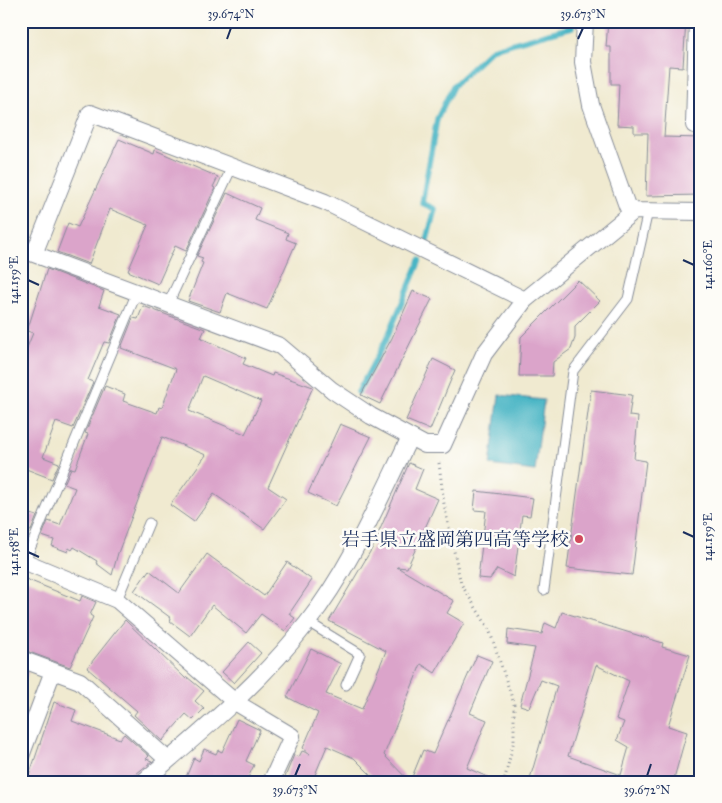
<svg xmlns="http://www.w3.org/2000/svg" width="722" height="803" viewBox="0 0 722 803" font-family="'IM FELL Great Primer','Noto Serif JP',serif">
  <rect width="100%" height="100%" fill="#fdfcf7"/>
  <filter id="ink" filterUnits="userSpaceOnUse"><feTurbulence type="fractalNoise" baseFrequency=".02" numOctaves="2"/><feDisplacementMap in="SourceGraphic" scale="10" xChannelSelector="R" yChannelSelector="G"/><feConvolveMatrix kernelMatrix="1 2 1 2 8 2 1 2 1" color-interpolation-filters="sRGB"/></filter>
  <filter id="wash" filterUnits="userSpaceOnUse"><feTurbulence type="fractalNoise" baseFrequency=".0096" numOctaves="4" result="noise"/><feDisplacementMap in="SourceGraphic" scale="20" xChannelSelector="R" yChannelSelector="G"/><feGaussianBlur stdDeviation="1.12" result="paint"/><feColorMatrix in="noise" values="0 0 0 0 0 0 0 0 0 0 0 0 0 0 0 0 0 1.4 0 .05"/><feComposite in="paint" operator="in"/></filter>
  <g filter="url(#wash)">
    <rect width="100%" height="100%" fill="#f0ead0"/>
    <path fill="#49b5c5" stroke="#327292" d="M499,395L544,400L535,471L490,465Z"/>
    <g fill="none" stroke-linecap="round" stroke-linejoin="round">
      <path stroke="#49b5c5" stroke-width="5.5" d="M427,240L435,209L422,203L437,119L453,86L492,49L572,27V21
        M358,392L388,336L420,260"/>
    </g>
    <g id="blocks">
      <path fill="#dba4ca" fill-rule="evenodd" d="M608,21H686L683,67L669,66L664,137L700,138L701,195L646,196L648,133H634V126L617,125L619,84H611V47H606Z
        M119,139L154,154L155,150L218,177L213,187L215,188L186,251L175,246L158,284L128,271L148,225L110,209L89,264L57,252L68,223L78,227Z
        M227,193L260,208L255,220L288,233L286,239L296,243L267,309L227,293L220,312L188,301L203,263L201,262L203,258L197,256Z
        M47,269L104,291L99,306L121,314L109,343L104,342L88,380L93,382L73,428L56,422L43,457L59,463L52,479L21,467V362L33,333L27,331Z
        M578,280L600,301L575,326V338L571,349L553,362L552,376H519L521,337Z
        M413,291L432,299L380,404L361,395L392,338Z
        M143,306L205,329L201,338L246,358L243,364L272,376L273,373L313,387L268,487L286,499L264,529L214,494L194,522L170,505L206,455L162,437L118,553L112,575L96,563L97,561L74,547L72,550L69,548L68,552L52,546L54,540L42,536L48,521L60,525L75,488L64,484L71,468L75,469L88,434L85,433L105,386L125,394L123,401L157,413L159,407L162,408L176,369L121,348L133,318L138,319ZM203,376L261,401L245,434L189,411Z
        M433,359L455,370L430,430L406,420Z
        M591,390L632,395L629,416L638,417L634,459L646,461L632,575L567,568Z
        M340,424L371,437L336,506L308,493Z
        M409,463L423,469L415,489L438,499L407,568L397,567L454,601L447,613L464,623L435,673L421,664L384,755L410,782H378L354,758L327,746L312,782H283L294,755L299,757L302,751L310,754L303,748L318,713L287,697L311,649L341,664L326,694L362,709L386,651L329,621L380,535L378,534Z
        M476,491L533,498L530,516L522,515L514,577L497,569L490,579L478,578L486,511L474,510Z
        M21,511L37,516L31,531L21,528Z
        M207,554L264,596L287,562L312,580L289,614L295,618L285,631L261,614L246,633L212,605L190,636L170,621L171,618L134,591L149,570L179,593Z
        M21,577L80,601L82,596L96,602L90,615L93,617L70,667L21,649Z
        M562,612L663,643L662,647L690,655L668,726L687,732L673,782H529L557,686L541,680L529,708L520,705L535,648L507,644L508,629L542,634L545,623L556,628ZM596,665L629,681L616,719L624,722L617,740L629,747L621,775L568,756Z
        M125,620L186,679L187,677L204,691L195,701L204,709L193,720L186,714L162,741L134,715L137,711L87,668Z
        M249,642L261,653L234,683L222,672Z
        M477,655L492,661L470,713L487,720L467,768L499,782H410L423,750L433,754Z
        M21,670L28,672L23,686H21Z
        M54,702L76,710L72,721L120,739L124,734L149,756L146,759L152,761L136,774L133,782H27Z
        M237,719L260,730L246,761L254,765L246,782H184L194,758L199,761L204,749L216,754L218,750L222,752Z"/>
    </g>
  </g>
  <g filter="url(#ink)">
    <use href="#blocks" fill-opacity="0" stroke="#868c97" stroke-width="1"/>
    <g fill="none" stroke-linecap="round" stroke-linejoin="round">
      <g stroke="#868c97" stroke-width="11">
        <path id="lane" d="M168,304L232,167
          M25,561L137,292
          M544,590L573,371L628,299L648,211
          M117,600L149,523
          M308,622L360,654L346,685"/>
      </g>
      <g stroke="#868c97" stroke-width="18">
        <path id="street" d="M585,21L583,62L591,105L627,206L634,211L701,212
          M697,21L694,125H701
          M21,248L34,254L90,113L325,202L525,300L634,211
          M34,254L280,346L332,390L371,416L425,445H443L484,354L525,300
          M21,560L117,600L235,702L292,736L271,782
          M21,659L80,681L168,760
          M21,756L53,671
          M143,782C201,732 260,684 307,623C351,567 379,500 410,437"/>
      </g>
      <path stroke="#868c97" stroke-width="3" stroke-dasharray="1 4" stroke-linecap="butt" d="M439,463L444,504L461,584L489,629L514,704V740L504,782"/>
      <use href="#lane" stroke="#fff" stroke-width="9"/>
      <use href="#street" stroke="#fff" stroke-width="16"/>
    </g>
  </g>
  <path fill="none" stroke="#1b2f5e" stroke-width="2" d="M227,39L231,28M578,39L583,28M683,260L694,265M28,280L39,285M683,532L694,537M28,552L39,557M295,776L300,764M647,776L651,764"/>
  <circle fill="#d1495b" stroke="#fdfcf7" stroke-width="2" cx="579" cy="539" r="5"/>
  <g text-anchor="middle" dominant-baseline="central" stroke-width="5" stroke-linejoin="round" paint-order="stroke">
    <g font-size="19" fill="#1b2f5e" stroke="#fdfcf7" text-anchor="end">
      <text x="569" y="539">岩手県立盛岡第四高等学校</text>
    </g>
  </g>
  <rect width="722" height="803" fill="none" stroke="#fdfcf7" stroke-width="55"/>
  <rect x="28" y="28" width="666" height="748" fill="none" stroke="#1b2f5e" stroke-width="2"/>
  <g font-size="12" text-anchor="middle" fill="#1b2f5e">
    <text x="231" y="18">39.674°N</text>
    <text x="583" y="18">39.673°N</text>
    <text transform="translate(708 265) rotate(-90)" y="4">141.160°E</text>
    <text transform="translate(14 280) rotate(-90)" y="4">141.159°E</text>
    <text transform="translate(708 537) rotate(-90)" y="4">141.159°E</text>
    <text transform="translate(14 552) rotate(-90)" y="4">141.158°E</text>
    <text x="295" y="794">39.673°N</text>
    <text x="647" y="794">39.672°N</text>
  </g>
</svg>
